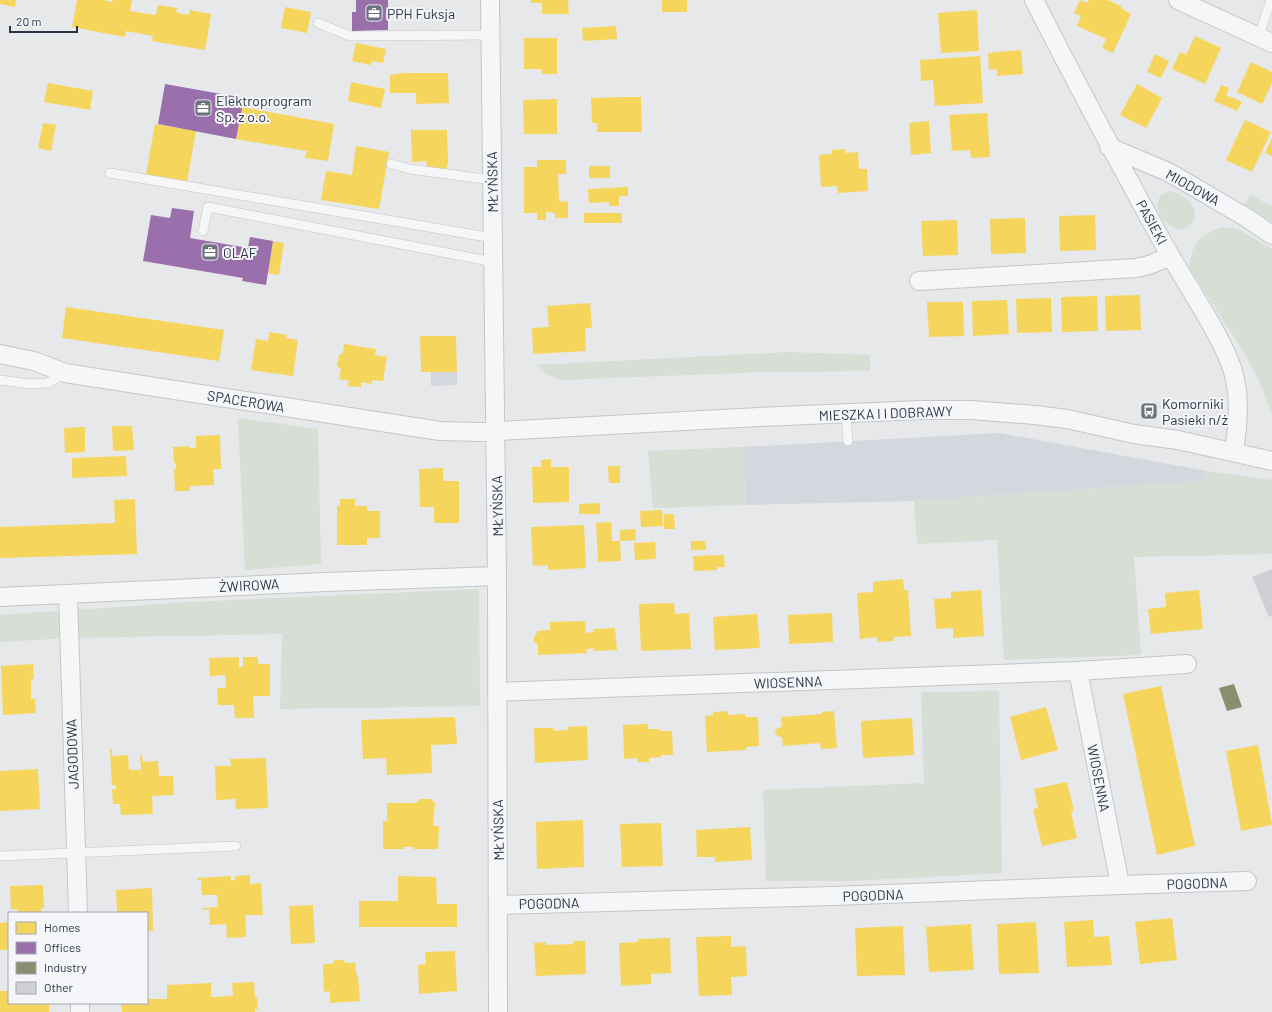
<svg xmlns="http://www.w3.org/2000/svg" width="1272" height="1012" viewBox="0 0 1272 1012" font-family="Barlow,sans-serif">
  <rect width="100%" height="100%" fill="#e6e8ea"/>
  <path fill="#d4d7dd" d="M431,372H457V385L431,386Z
    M999,433L1207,471L1200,481L914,501L746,505L742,447Z"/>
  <path fill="#d6ded6" d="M1170,191C1182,195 1199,204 1194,219C1193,223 1190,226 1186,228C1166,236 1143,197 1170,191Z
    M1250,195L1272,206V222L1243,207Z
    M1223,227L1238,229L1272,249V415L1259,380L1246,356L1189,267C1193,242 1198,235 1223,227Z
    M789,352L870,355V371L766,372L562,380C550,377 544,373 536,365Z
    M238,418L318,429L321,564L245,570Z
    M742,447L746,505L653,508L648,451Z
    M1207,471L1272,480V554L1134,557L1141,655L1004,660L997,540L917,544L914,501L1200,481Z
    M479,589L480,706L280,709L282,634L70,638L0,642V615L189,602Z
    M999,691L1002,873L852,881H766L763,790L924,783L921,692Z"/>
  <path fill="#f6d55c" d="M0,0H16L15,7L0,4Z
    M77,0H103L112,2L113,0H132L130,11L156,15L158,5L177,8L176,12L182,14L189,15L190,10L211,14L205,50L152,41L153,36L126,31L125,37L72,27Z
    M531,0H568L569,14H542V3H531Z
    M662,0H687V12H662Z
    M1080,0L1087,3L1089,0H1108L1121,6V8L1131,14L1113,53L1102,48L1106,39L1077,26L1081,16L1074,13Z
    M285,7L311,12L307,33L281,28Z
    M977,10L979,51L941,53L938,13Z
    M616,26L617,39L583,41L582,28Z
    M1195,36L1221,48L1205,84L1172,69L1180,52L1186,55Z
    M524,38H557V74H542V69H524Z
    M356,43L386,49L383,63L372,61L371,65L352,61Z
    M1021,50L1023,74L997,76V69L989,70L988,53Z
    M1155,54L1169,61L1161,78L1147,72Z
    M980,56L983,103L935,106L933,80L921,81L920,60Z
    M1251,62L1272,72V83L1262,104L1237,92Z
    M404,73H448L449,103L416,104V93H390V75Z
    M351,82L385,89L381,108L348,101Z
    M48,83L93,91L90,110L44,102Z
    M1137,84L1162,98L1146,128L1120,115Z
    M1221,85L1229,88L1226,95L1242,102L1237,111L1214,101Z
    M622,97H641L642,132H597V123H592L591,98Z
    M557,99V134H524L523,100Z
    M242,107L334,124L328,161L305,158L307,151L236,139Z
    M987,113L990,157L971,158L970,150L952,151L949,115Z
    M1245,120L1271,132L1252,172L1226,160Z
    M929,121L931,153L911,155L909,123Z
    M43,123L56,125L51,151L38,148Z
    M155,124L196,131L187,182L146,174Z
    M411,130H447L448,161L446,171L427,168L426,161L412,162Z
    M1272,138V156L1265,153Z
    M356,146L389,152L379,209L321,200L326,171L352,175Z
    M845,149V153L858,152L859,169H867L868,191L838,193L837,186L821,187L819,155L832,154V150Z
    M537,160H566V174H558L559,201L568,202V218H555V213L546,212V220H537V213H524V167H537Z
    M589,166H610V178H589Z
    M628,187V196H619V206H609V202L589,203L588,189Z
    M584,213H622V223H584Z
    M1095,215L1096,250L1060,251L1059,216Z
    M1025,218L1026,253L991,254L990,219Z
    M957,220L958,255L923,256L921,221Z
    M273,241L284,243L279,275L268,273Z
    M1140,295L1141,330L1106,331L1105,296Z
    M1097,296L1098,331L1062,332L1061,297Z
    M1051,298L1052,332L1017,333L1016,299Z
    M1007,300L1009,334L973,336L972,301Z
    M927,302H963L964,336L929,337Z
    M590,303L592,328H585L586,351L533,354L532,328L549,327L547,306Z
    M66,307L224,330L219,361L62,338Z
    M269,332L287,335L286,338L298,340L293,376L251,370L256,339L268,341Z
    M420,336H456L457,372H421Z
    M344,344L376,349L375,355L387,357L383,381L372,380L371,384L361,382V387L348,386L349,381L339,379L341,369L337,366L339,355L343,353Z
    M112,426H132L134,450L113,451Z
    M85,427V452L65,453L64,428Z
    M220,435L221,469H213L214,485L190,486V491H175L174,469H176V463H174L173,447L189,446V448H196V436Z
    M126,456L127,476L72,478V458Z
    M551,459V467H569V502L533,503L532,467H541V460Z
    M608,466H620V483H609Z
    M443,468V481H459V523H434V507H420L419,469Z
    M135,499L137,554L0,558V527L115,523L114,500Z
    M340,499H355V506H367V511H380V538H367V545H337V506H340Z
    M600,503V514H579V504Z
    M662,510L663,526L641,527L640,511Z
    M664,514H674L675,529H664Z
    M611,522L612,541H620L621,561L598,562L596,523Z
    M584,525L586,568L548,570V565L533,566L531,527Z
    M635,529L636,540L620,541V530Z
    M691,541H705L706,550H691Z
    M655,542L656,559L635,560L634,543Z
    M724,555L725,567H717V570L694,571L693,556Z
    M903,579L904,590H908L911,636L894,637V641L877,642V637L860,639L857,593L873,592V582Z
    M981,590L984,636L953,638V628L936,629L934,599L951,598V592Z
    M1199,590L1203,629L1151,634L1148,609L1166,607L1165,593Z
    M674,603L675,614L689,613L691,649L641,651L639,604Z
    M832,613L833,642L789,644L788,615Z
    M757,614L760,648L715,650L713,617Z
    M585,621L586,633L593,632L594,629L615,628L617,650L594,651V648L586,649L587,653L538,655V645L534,642V637L537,633V631L550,630V622Z
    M239,657V667H243V657H258V664H270V696H253L254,718H235L234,705H218L217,688H226L225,675L210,676L209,658Z
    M33,664L34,679H31V699H35L36,713L3,715L1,666Z
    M1161,686L1195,846L1157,855L1123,694Z
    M1046,707L1058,750L1021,760L1010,717Z
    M728,711V715L745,714V717H758L759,746L746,747V750L707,752L705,716L713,715V712Z
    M834,711L837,748L821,749L820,743L783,746L782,737L777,736L775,732L777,728L782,727L781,717L822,714V712Z
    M455,717L457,744L431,745L432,773L387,775L386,758L363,759L361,720Z
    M912,718L914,755L863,758L861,721Z
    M648,724V729H660V731H672L673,755H661V757L649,758V762H637V758L624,759L623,725Z
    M587,726L588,760L535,763L534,728H553V731L568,730V727Z
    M1258,745L1272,825L1241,831L1226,751Z
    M110,749H112V756L128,755L129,770H141L140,755H142L143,762L158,761L159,776H173L174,795L152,796L153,814L121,815L120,804H113L112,789H116V785H112Z
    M266,758L268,808L236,809L235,799L216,800L215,766H231L230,759Z
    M38,769L40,809L0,811V771Z
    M1067,782L1074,811L1071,812L1077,838L1042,846L1033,809L1038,808L1034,789Z
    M420,799H431L435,803L433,826H439L438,849H414V847H404V849H383V821H387V803H416Z
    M583,820L584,867L537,869L536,822Z
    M661,823L663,866L622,867L620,824Z
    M750,827L752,860L715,862V857H697L696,830Z
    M250,875V884L261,883L263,915H245L246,937L227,938L226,924L210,925L209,909L203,910V908L218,907L217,895H202L201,880H197V878L231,876V881L235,880V876Z
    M398,876L436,877L437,904H457V927H359V901H398Z
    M43,885L44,908H41V913H17V909H11L10,886Z
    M152,888L153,931H147V913H117L116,890Z
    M313,905L315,943L291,944L289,906Z
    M1172,918L1177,960L1140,964L1135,922Z
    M1093,920L1094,937L1109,936L1112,965L1067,967L1064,922Z
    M9,922V950H0V923Z
    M1036,922L1039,973L999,974L997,924Z
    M971,924L974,970L929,972L926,927Z
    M903,926L905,975L857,976L855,928Z
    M731,936V947L746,946L747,976L731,977L732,995L699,996L696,937Z
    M670,938L671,973L651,974V984L621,986L619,943L638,942V939Z
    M573,941H585L586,974L536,976L534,943L546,942V945L574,944Z
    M455,951L457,991L419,994L418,965L426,964L425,952Z
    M335,960H343L346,963H355L357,977L358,976L360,1001L330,1003V991L324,992L323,964H332Z
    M254,982L255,998L257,997L258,1009H255V1012H122L121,1003H147V999H167V985L211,983V997L233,996L232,983Z
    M0,991H9V1003H49V1012H0Z"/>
  <path fill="#9970ab" d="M356,0H388V30L352,31V12H356Z
    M165,84L244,98L236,139L158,124Z
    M172,208L194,211L190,238L248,248L250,237L273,241L266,285L242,281L243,278L143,261L151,215L170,218Z"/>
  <path fill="#8c8c6e" d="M1234,684L1242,707L1227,711L1219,688Z"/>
  <path fill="#ced0d3" d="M1272,569V616L1269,617L1252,577Z"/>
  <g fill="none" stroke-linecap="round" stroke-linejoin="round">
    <g stroke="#c4c6c8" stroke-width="10">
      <path id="lane" d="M318,23L350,36L490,35
        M1259,36L1271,0
        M391,164L410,169L492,180
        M110,173L493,238
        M203,231L208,207L494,262
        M0,380L29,384L48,383L65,373
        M846,414L848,441
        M0,856L236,846"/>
    </g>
    <g stroke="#c4c6c8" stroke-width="20">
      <path id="street" d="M490,0L497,576L498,1012
        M1034,0C1075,81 1118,161 1162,241C1171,257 1181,274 1191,290C1206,316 1222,340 1232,368C1241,396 1238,423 1234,452
        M1178,0L1272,43
        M1109,147L1168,172L1189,184L1247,218L1272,235
        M919,281L1136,268C1149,266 1159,262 1170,255
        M0,354L34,361L65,373L440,431L482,432L759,417L921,410H971L1035,415L1067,419L1134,434L1178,440L1272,461
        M68,594L78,913
        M0,597L326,582L497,576
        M1078,671L1120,885
        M497,692L1078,671L1187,664
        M499,905L833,896L1120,885L1247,881
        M80,1003V1012"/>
    </g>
    <use href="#lane" stroke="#f5f6f7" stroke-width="9"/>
    <use href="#street" stroke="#f5f6f7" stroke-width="18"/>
  </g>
  <defs>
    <g id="office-square" transform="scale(0.9)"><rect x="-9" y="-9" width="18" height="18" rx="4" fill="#6c737f" stroke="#f4f6f9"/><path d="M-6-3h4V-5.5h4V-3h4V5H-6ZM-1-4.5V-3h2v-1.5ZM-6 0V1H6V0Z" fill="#fff"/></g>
    <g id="bus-square" transform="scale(0.9)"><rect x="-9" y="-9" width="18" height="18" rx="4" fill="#6c737f" stroke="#f4f6f9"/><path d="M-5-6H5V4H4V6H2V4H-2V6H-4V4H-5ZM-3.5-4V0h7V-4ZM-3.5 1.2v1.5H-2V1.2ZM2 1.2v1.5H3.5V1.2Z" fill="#fff"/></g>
  </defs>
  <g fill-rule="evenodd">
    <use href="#office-square" x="374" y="13"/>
    <use href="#office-square" x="203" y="108"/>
    <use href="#office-square" x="210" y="252"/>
    <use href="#bus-square" x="1149" y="411"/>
  </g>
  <g text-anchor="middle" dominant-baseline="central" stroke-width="4" stroke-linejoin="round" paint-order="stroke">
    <g font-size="14" fill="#2b3445" stroke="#f4f6f9" text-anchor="start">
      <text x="387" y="13">PPH Fuksja</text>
      <text x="216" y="100">Elektroprogram<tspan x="216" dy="16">Sp. z o.o.</tspan></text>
      <text x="223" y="252">OLAF</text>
      <text x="1162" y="403">Komorniki<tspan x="1162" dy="16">Pasieki n/ż</tspan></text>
    </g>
    <g font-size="14" fill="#2b3445" stroke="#f4f6f9">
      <text transform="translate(492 182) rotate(-91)">MŁYŃSKA</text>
      <text transform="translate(1193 187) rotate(29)">MIODOWA</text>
      <text transform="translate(1152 222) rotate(61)">PASIEKI</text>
      <text transform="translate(246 401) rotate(9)">SPACEROWA</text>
      <text transform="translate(886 413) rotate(-2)">MIESZKA I I DOBRAWY</text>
      <text transform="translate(497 506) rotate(-91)">MŁYŃSKA</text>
      <text transform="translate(249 585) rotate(-3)">ŻWIROWA</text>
      <text transform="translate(788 682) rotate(-2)">WIOSENNA</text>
      <text transform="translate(72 754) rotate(-92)">JAGODOWA</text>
      <text transform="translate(1099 778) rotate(79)">WIOSENNA</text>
      <text transform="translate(498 830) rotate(-91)">MŁYŃSKA</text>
      <text transform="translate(1197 883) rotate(-2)">POGODNA</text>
      <text transform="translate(873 895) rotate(-2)">POGODNA</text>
      <text transform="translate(549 903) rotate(-1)">POGODNA</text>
    </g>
  </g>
  <rect x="8" y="912" width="140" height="92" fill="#f4f6f9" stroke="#a4a8b1"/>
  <rect x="16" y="922" width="20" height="12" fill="#f6d55c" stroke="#a4a8b1"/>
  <text x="44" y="932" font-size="12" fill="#2b3445">Homes</text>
  <rect x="16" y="942" width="20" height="12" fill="#9970ab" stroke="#a4a8b1"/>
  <text x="44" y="952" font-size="12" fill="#2b3445">Offices</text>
  <rect x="16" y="962" width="20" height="12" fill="#8c8c6e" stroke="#a4a8b1"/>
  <text x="44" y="972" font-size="12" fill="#2b3445">Industry</text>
  <rect x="16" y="982" width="20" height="12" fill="#ced0d3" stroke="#a4a8b1"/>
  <text x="44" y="992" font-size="12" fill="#2b3445">Other</text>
  <path d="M10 26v6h67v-6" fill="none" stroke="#2b3445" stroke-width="2"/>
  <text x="16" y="26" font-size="12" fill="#2b3445" stroke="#f4f6f9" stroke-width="3" paint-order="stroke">20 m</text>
</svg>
